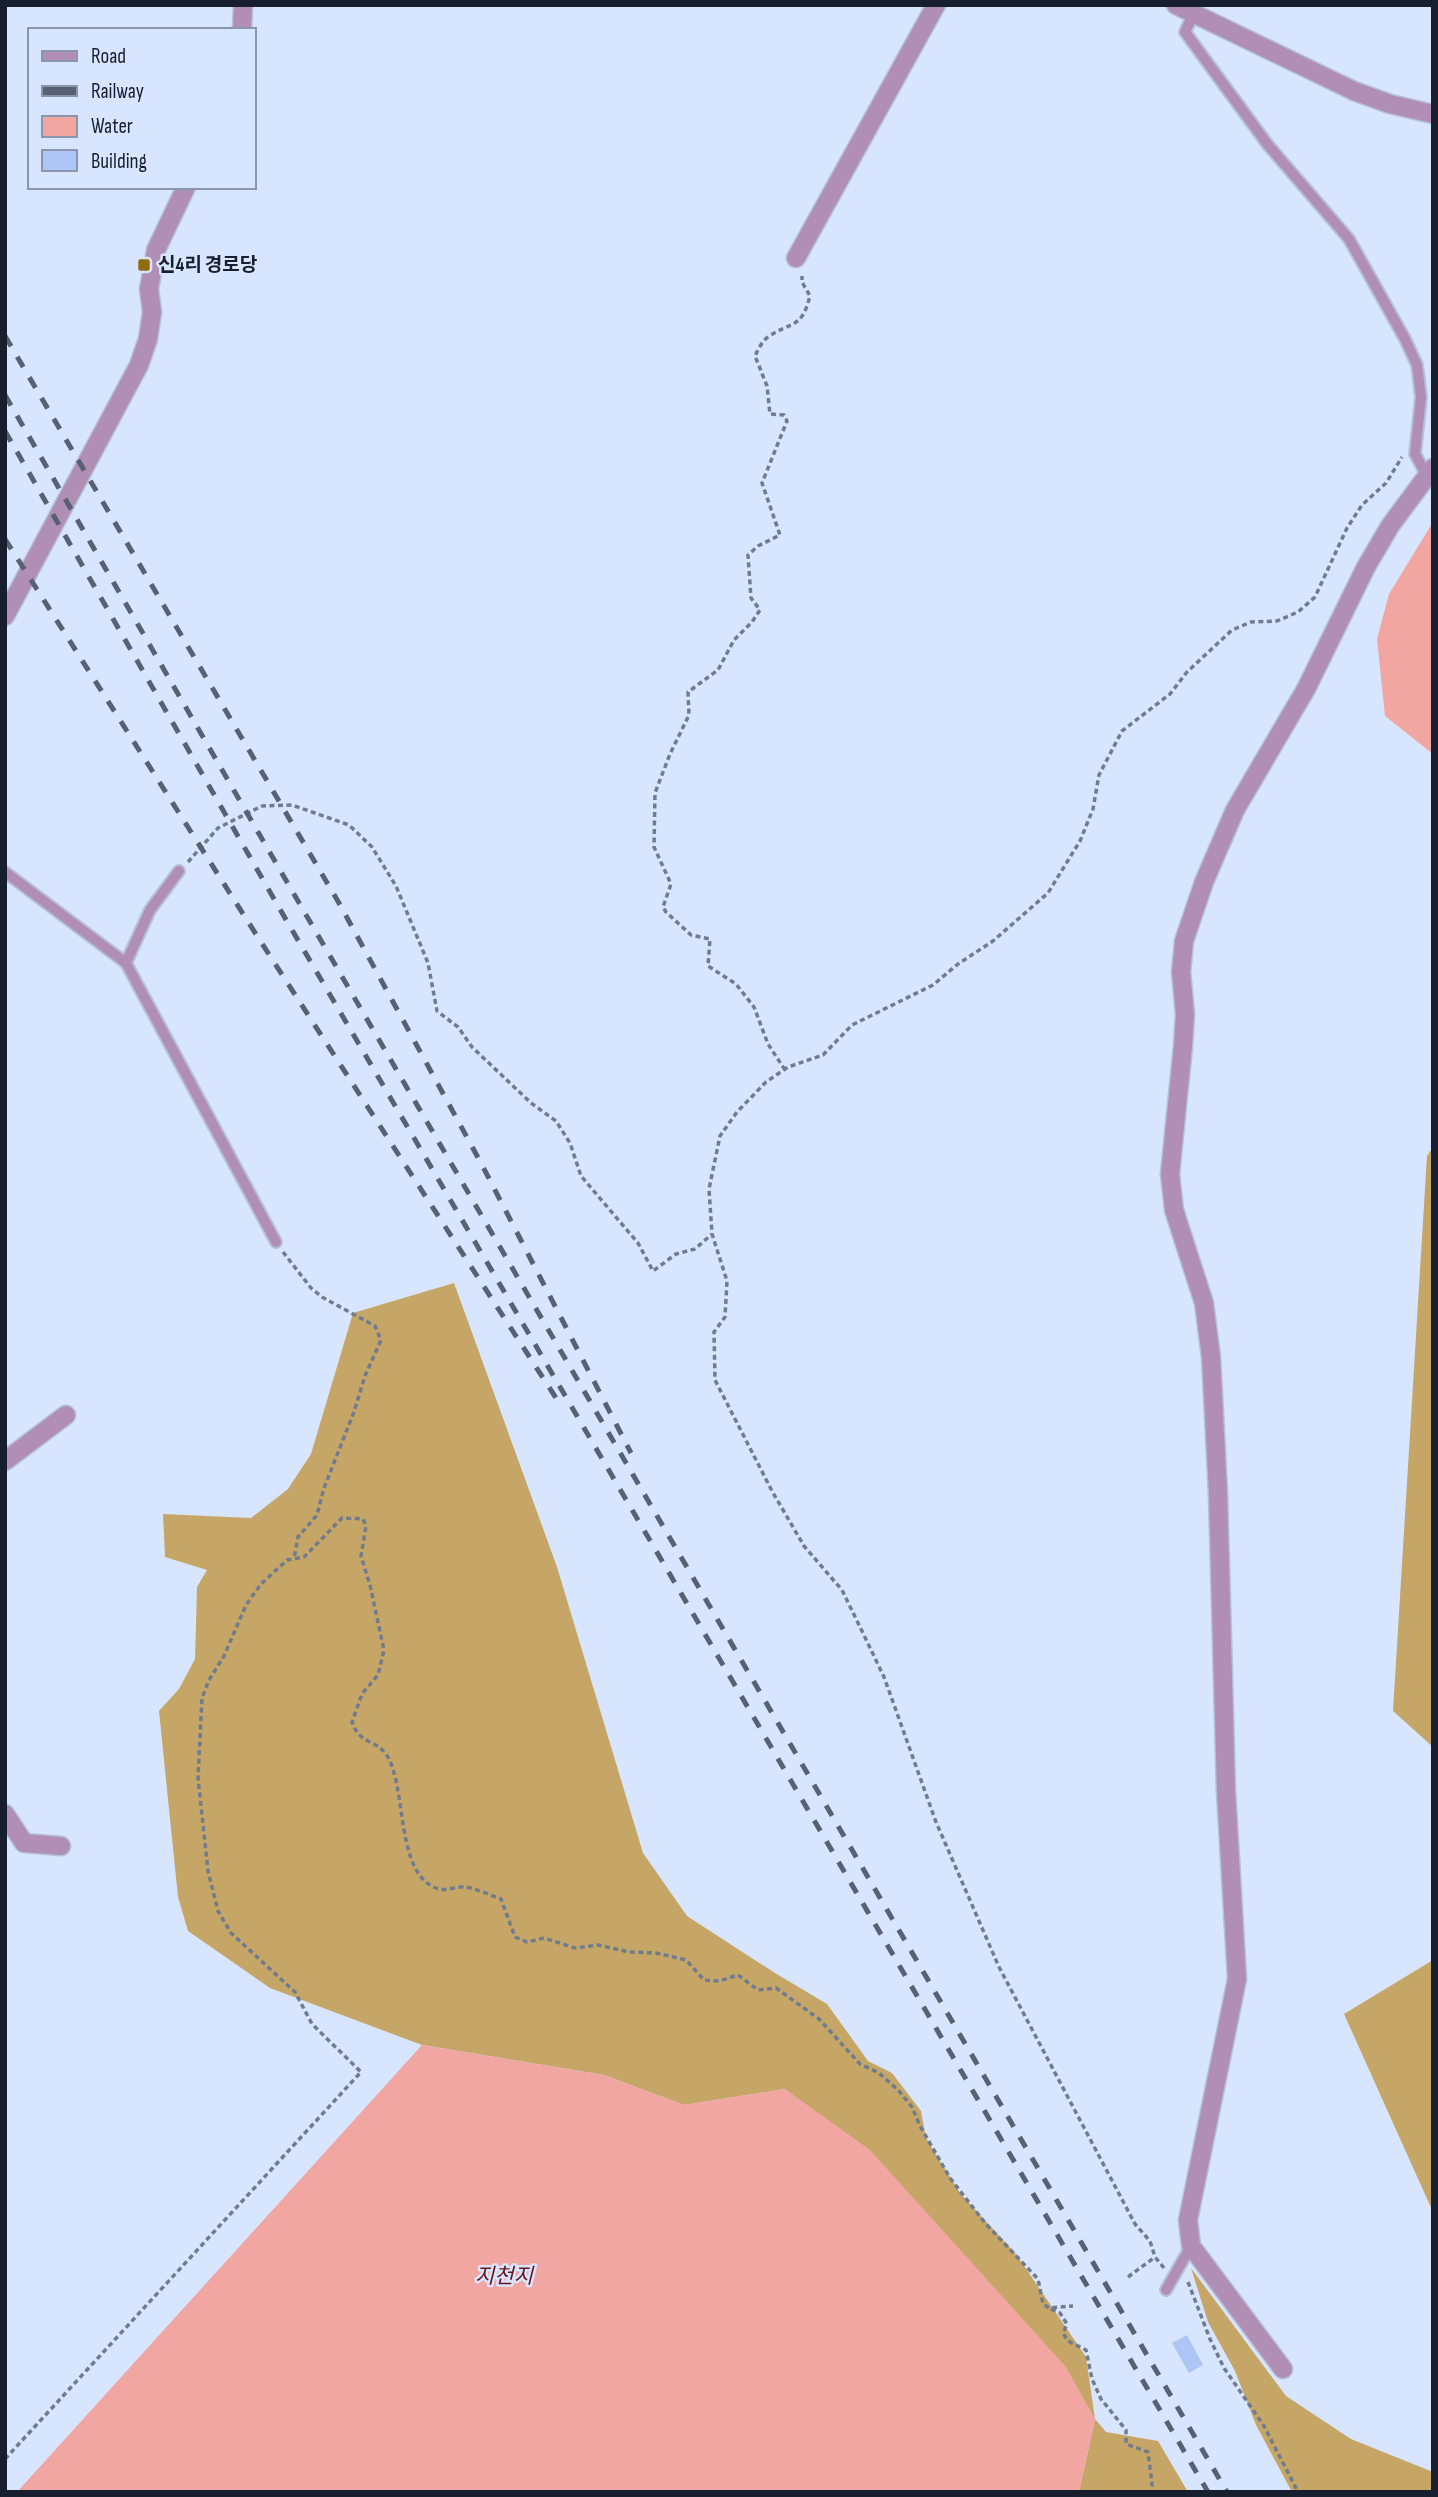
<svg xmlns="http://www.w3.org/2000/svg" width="1438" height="2497" viewBox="0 0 1438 2497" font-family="'Sofia Sans Condensed','Noto Sans KR',sans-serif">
  <rect width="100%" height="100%" fill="#d8e5fe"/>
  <path fill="#c6a666" d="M1433,1147V1747L1393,1711L1427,1156Z
    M454,1283L557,1567L643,1853L687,1916L775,1973L827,2004L868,2061L892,2073L921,2111L926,2138L960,2193L1016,2254L1086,2357L1095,2419L1106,2432L1158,2441L1188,2492H1079L1095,2419L785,2089L684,2105L604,2075L422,2045L270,1988L188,1931L178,1897L159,1711L179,1689L195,1659L197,1587L207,1570L165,1557L163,1514L251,1518L288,1489L311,1454L353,1313Z
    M1433,1960V2212L1344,2014Z
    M1191,2268L1286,2396L1351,2439L1433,2472V2492H1292L1256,2425L1235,2371L1208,2322Z"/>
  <path fill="#f1a6a1" d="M1433,522V754L1385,716L1377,639L1389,594Z
    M422,2045L604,2075L684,2105L785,2089L870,2150L1066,2367L1095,2419L1079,2492H17Z"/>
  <path fill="#aec6f5" d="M1187,2335L1203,2365L1189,2373L1172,2343Z"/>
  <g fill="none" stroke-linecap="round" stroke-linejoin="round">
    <g stroke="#b5c1d9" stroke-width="14">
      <path id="service" d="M1193,15L1185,32L1268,145L1349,239L1405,339L1417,365L1421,397L1415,454L1427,476
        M5,872L126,963L276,1242
        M126,963L150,910L179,871
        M1166,2290L1191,2246"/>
    </g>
    <g stroke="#b5c1d9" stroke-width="21">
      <path id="minor" d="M1176,5L1354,91L1390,104L1433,114
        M242,30L243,5
        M796,258L936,5
        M5,616L139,365L148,339L152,312L149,289L156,250L186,187
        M5,1461L66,1415
        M5,1814L24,1843L61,1846
        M1283,2369L1191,2246L1188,2220L1237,1979L1226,1791L1218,1493L1211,1357L1204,1303L1174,1210L1170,1174L1183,1046L1185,1014L1181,972L1184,941L1204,882L1235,810L1306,689L1366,567L1390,526L1433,468"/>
    </g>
    <path stroke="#707b8e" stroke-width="3.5" stroke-dasharray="5 3.5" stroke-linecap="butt" d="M188,862L218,828L262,806L292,805L349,825L372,847L396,886L428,963L437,1011L458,1027L472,1047L531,1103L556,1121L570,1143L581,1176L638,1243L653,1271L676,1254L695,1249L712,1234
      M785,1070L768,1044L754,1007L736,984L708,966L710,939L691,935L666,912L663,907L671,884L654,847L655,793L670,754L689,715L688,692L718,670L734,640L752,622L760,610L751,598L748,555L758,546L780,535L762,483L787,421L784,415L770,414L767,386L755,356C758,350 762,341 768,337C793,320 801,330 810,296L802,282V276
      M283,1252L311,1288L322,1297L375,1326L381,1340L365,1376L354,1412L324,1488L317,1515L298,1537L294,1559
      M1164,2268L1155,2257L1150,2241L1135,2224L999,1967L936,1822L884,1677L861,1629L842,1590L804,1546L772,1491L715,1380L714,1332L725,1317L727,1281L712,1234L709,1189L720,1136L737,1112L766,1082L788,1067L823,1055L852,1025L933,985L958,964L993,941L1048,893L1080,841L1093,809L1099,775L1122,731L1170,694L1187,672L1232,630L1251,622L1277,621L1298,612L1315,597L1347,528L1362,505L1386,483L1402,457
      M1128,2277L1155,2257
      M1188,2282L1210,2339L1224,2368L1264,2426L1298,2492
      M1051,2309L1060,2313L1067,2324L1063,2333L1068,2341L1086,2350L1092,2379L1101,2399L1126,2430V2444L1148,2452L1153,2492
      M5,2459L361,2072L312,2024L295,1992L231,1933L218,1911L208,1871L198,1778L202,1698L209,1680L224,1656L246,1605L261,1584L287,1560L304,1557L342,1518L363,1519L366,1526L361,1556L370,1585L384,1650L378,1675L362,1694L352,1722C360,1745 375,1739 386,1754C408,1786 394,1877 439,1889C447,1891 457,1886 465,1887C477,1889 490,1895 501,1899L515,1937L527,1942L544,1938L575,1948L598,1945L629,1952L656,1953L686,1960L704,1980L719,1981L738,1975L758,1990L776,1988L819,2019L860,2064L879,2073L899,2091L912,2107L920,2126L950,2178L985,2223L1038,2279L1043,2304L1049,2308L1073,2306"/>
    <use href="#service" stroke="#b18eb4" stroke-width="10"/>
    <use href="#minor" stroke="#b18eb4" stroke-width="18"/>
    <path stroke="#576173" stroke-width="5" stroke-dasharray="12 12" stroke-linecap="butt" d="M5,336L339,903L481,1163L631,1453
      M5,395L302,908L1227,2492
      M5,431L285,918L1208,2492
      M5,539L259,939L558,1401"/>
  </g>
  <rect fill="#906c11" stroke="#d8e5fe" stroke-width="2.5" x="137" y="258" width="14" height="14" rx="3.5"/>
  <g text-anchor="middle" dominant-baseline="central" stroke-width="5" stroke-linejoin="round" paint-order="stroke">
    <g font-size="19" font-weight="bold" fill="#171f2e" stroke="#d8e5fe" text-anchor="start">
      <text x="158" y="265">신4리 경로당</text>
    </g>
    <g font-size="21" font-style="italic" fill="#691217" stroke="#d8e5fe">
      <text x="504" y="2276">지천지</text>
    </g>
  </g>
  <rect width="1438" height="2497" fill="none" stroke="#171f2e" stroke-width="14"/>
  <rect x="28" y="28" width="228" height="161" fill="#d8e5fe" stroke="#8b96ab" stroke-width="2"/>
  <rect x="42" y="51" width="35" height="10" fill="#b18eb4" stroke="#8b96ab" stroke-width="2"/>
  <text x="91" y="63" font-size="21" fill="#171f2e">Road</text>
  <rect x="42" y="86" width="35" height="10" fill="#576173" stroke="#8b96ab" stroke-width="2"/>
  <text x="91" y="98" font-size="21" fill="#171f2e">Railway</text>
  <rect x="42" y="116" width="35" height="21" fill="#f1a6a1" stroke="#8b96ab" stroke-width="2"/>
  <text x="91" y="133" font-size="21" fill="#171f2e">Water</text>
  <rect x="42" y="150" width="35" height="21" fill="#aec6f5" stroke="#8b96ab" stroke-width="2"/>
  <text x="91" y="168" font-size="21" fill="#171f2e">Building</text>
</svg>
